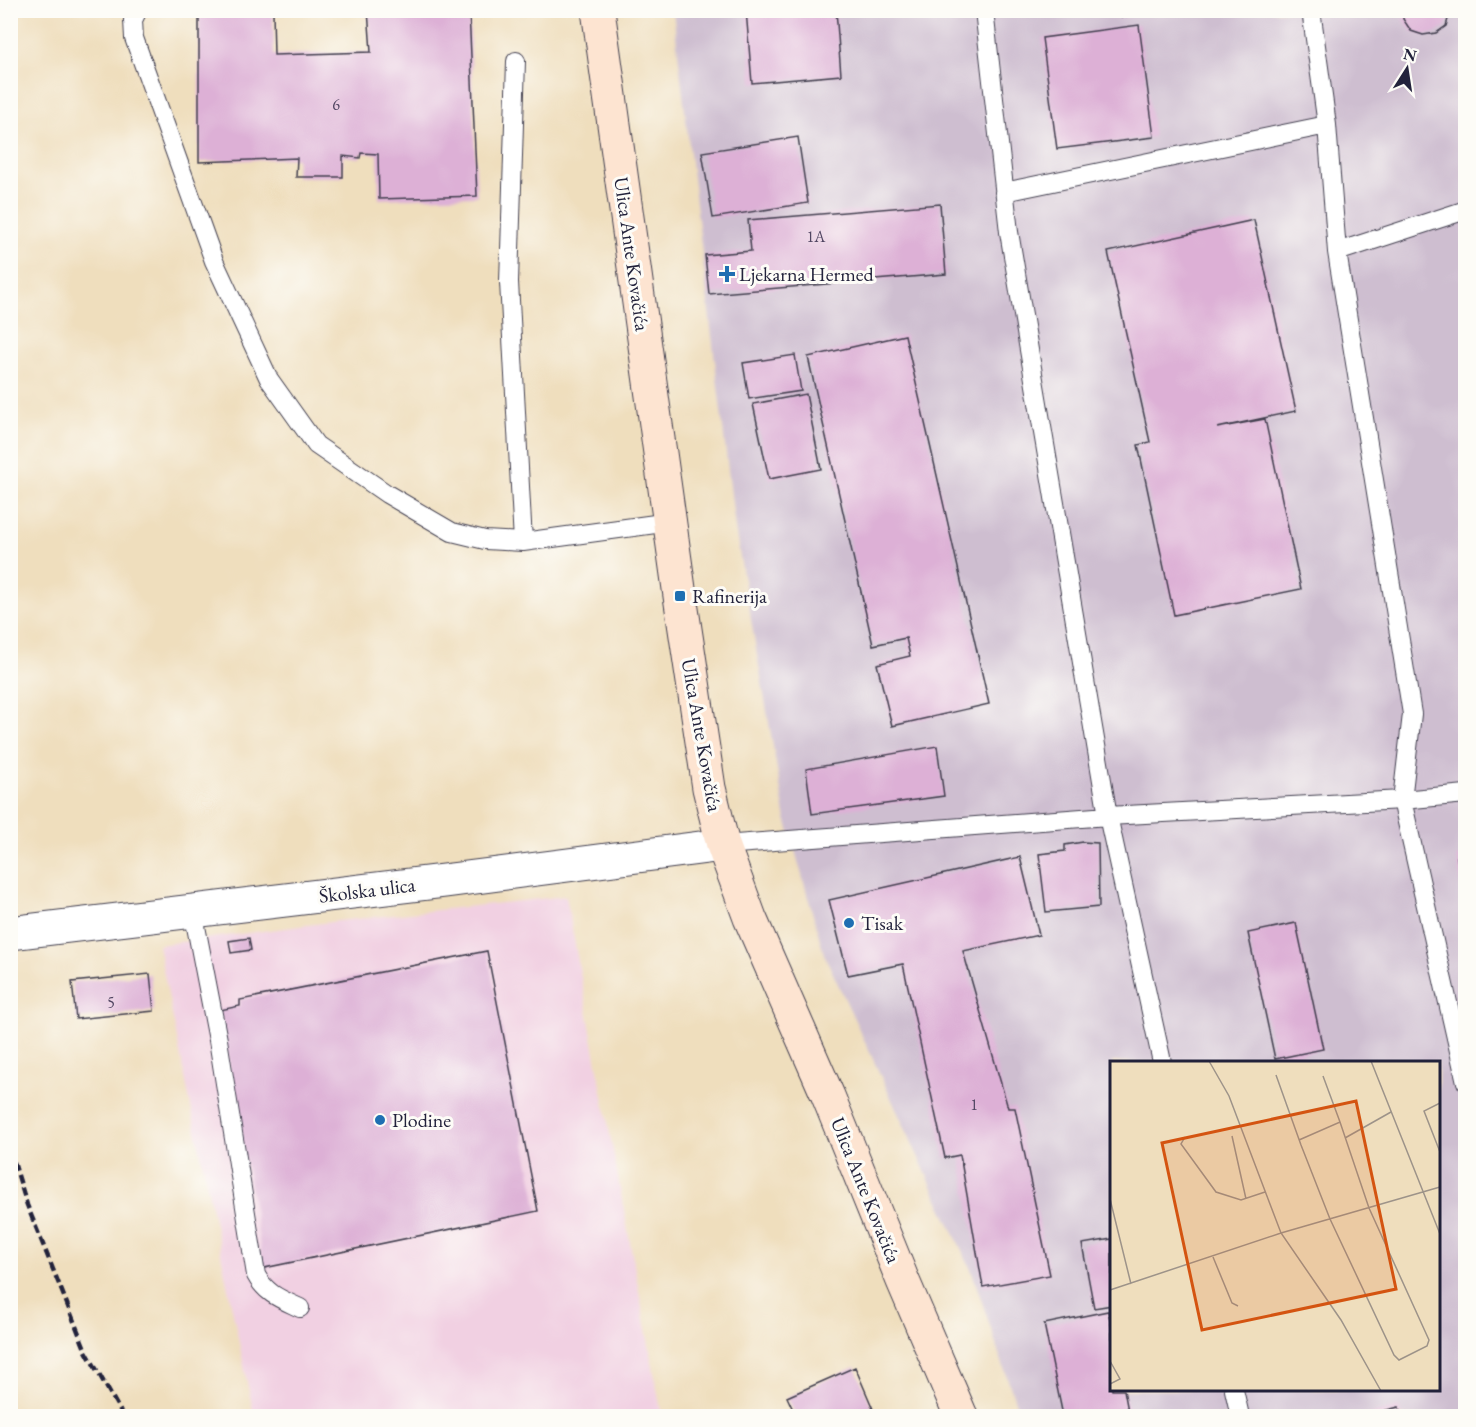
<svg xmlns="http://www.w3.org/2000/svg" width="1476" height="1427" viewBox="0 0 1476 1427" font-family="'EB Garamond',serif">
  <rect width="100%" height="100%" fill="#fdfcf7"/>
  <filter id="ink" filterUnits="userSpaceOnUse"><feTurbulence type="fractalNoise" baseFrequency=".0167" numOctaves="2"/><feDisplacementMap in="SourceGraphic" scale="12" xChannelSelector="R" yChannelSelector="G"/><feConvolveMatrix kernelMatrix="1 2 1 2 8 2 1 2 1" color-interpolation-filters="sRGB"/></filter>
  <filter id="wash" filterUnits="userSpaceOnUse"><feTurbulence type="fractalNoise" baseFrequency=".008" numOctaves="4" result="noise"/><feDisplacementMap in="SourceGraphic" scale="24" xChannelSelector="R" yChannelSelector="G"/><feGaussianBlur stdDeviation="1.35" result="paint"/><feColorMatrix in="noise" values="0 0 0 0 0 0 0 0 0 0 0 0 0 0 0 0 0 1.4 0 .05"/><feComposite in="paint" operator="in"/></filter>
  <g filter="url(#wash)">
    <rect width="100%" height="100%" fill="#efdebd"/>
    <path fill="#f1d0e2" d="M566,896L662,1416H254L158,945L338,921Z"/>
    <path fill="#cebed0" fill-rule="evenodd" d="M673,11H1465V1416H1020L972,1272L824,954L785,815L735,528ZM1112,1062H1438V1390H1112Z"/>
    <g id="blocks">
      <path fill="#ddb0d6" d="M368,10H469L477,196L379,199L378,154L361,153L360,158L343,156V177H296L297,158L199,162V12H273L274,55L371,52Z
        M746,10H836L841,75L752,83Z
        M1120,10H1165V12L1121,17Z
        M1403,10H1450V12L1446,26L1436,33L1423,35L1411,31L1403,19Z
        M1139,25L1154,137L1057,149L1042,38Z
        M798,137L808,203L713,218L702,152Z
        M940,204L946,274L709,294L705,255L751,251L748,220Z
        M1254,220L1296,411L1217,428L1265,419L1301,589L1174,615L1138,445L1150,442L1108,252Z
        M905,335L989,704L892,726L877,664L910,656L906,638L873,645L808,357Z
        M795,355L801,391L749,399L743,363Z
        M806,394L821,469L769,479L753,404Z
        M937,746L944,796L812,814L806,769Z
        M1083,842L1098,843L1099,907L1046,912L1039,854L1065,851V845Z
        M1466,855V901H1464L1457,857Z
        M1020,857L1039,935L963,951L1008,1108H1015L1050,1275L983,1287L960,1155L945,1158L903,964L848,975L829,900Z
        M1296,923L1323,1049L1275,1059L1248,933Z
        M249,938L251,950L231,953L229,941Z
        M487,951L538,1211L264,1268L220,1010L240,1006V1000Z
        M150,974L154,1011L76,1019L72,982Z
        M1112,1239V1305L1094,1308L1082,1244Z
        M1108,1311L1112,1328V1390H1124L1129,1416H1063L1044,1324Z
        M855,1367L876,1416H796L787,1397Z
        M1399,1407L1401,1416H1363Z"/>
    </g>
  </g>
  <g filter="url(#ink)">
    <use href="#blocks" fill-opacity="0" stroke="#413e4e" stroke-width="1.5"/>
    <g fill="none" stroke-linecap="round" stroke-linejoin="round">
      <g stroke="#413e4e" stroke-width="20">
        <path id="lane" d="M138,10L133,20L134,38L214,261L269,379L316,445L387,494L452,532L485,540L523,542L670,522
          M984,10L1009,232L1108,816L1162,1062
          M1311,10L1327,125
          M516,61L509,282L523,542
          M1004,192L1327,125L1337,252L1412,714L1402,800L1466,1082
          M1337,252L1466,210
          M723,845L1108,816L1402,800L1466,794
          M193,911L218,1040L256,1275C266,1294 281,1299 300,1308
          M1234,1390L1240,1416"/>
      </g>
      <g stroke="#413e4e" stroke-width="35">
        <path id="street" d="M10,933L444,881L723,845"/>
      </g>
      <g stroke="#413e4e" stroke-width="35">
        <path id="secondary" d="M598,10L680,596L709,788L723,845L750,918L828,1096L903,1281L961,1416"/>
      </g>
      <use href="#lane" stroke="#fff" stroke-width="18"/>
      <use href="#street" stroke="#fff" stroke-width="33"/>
      <use href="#secondary" stroke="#fde4d1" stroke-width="33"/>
      <path stroke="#22223b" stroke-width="4.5" stroke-dasharray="9 4.5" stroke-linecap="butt" d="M10,13L11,10
        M10,1149L27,1205L86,1351L123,1416"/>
    </g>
  </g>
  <g fill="#1f6fb2" stroke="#fdfcf7" stroke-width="2">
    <path d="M724 265h6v6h6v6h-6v6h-6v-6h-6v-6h6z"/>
    <rect x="674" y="590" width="12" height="12" rx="3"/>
    <circle cx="849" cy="923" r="6"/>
    <circle cx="380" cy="1120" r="6"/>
  </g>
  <g text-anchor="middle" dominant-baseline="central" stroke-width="6" stroke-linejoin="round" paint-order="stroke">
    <g font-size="16" fill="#514662">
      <text x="336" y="104">6</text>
      <text x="816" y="236">1A</text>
      <text x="111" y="1002">5</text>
      <text x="974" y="1104">1</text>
    </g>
    <g font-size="20" fill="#22223b" stroke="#fdfcf7">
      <text transform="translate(632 254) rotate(82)">Ulica Ante Kovačića</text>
      <text transform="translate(702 735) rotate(80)">Ulica Ante Kovačića</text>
      <text transform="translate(367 890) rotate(-7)">Školska ulica</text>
      <text transform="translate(866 1190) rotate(68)">Ulica Ante Kovačića</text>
    </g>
    <g font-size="20" fill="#22223b" stroke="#fdfcf7" text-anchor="start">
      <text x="739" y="274">Ljekarna Hermed</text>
      <text x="692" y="596">Rafinerija</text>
      <text x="861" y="923">Tisak</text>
      <text x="392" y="1120">Plodine</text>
    </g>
  </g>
  <g transform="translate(1110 1061)">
    <rect width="330" height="330" fill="#efdebd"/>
    <path fill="none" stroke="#9d9389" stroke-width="1.5" d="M99,0L119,35L171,172L231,259L271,330M261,0L330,173M166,14L191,84L220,158L284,294L289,299L317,285L319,279L259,147L230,61L189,79M213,15L230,61M330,42L314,50L330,91M122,75L136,138M75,76L71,83L106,131L131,139L155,131M235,77L281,51M0,138L21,223M103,196L122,242L128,245M0,229L171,172L330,126M0,300L10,318L0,323"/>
    <path fill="#d45411" fill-opacity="0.15" stroke="#d45411" stroke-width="3" d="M246,40L286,228L92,269L52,82Z"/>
    <rect width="330" height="330" fill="none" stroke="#22223b" stroke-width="3"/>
  </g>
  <rect width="1476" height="1427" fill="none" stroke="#fdfcf7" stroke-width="36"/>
  <g transform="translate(1407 69) rotate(12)" stroke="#fdfcf7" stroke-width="4.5" paint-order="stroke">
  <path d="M0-4.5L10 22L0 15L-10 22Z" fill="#22223b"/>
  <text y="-9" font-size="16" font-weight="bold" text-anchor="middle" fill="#22223b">N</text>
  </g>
</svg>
